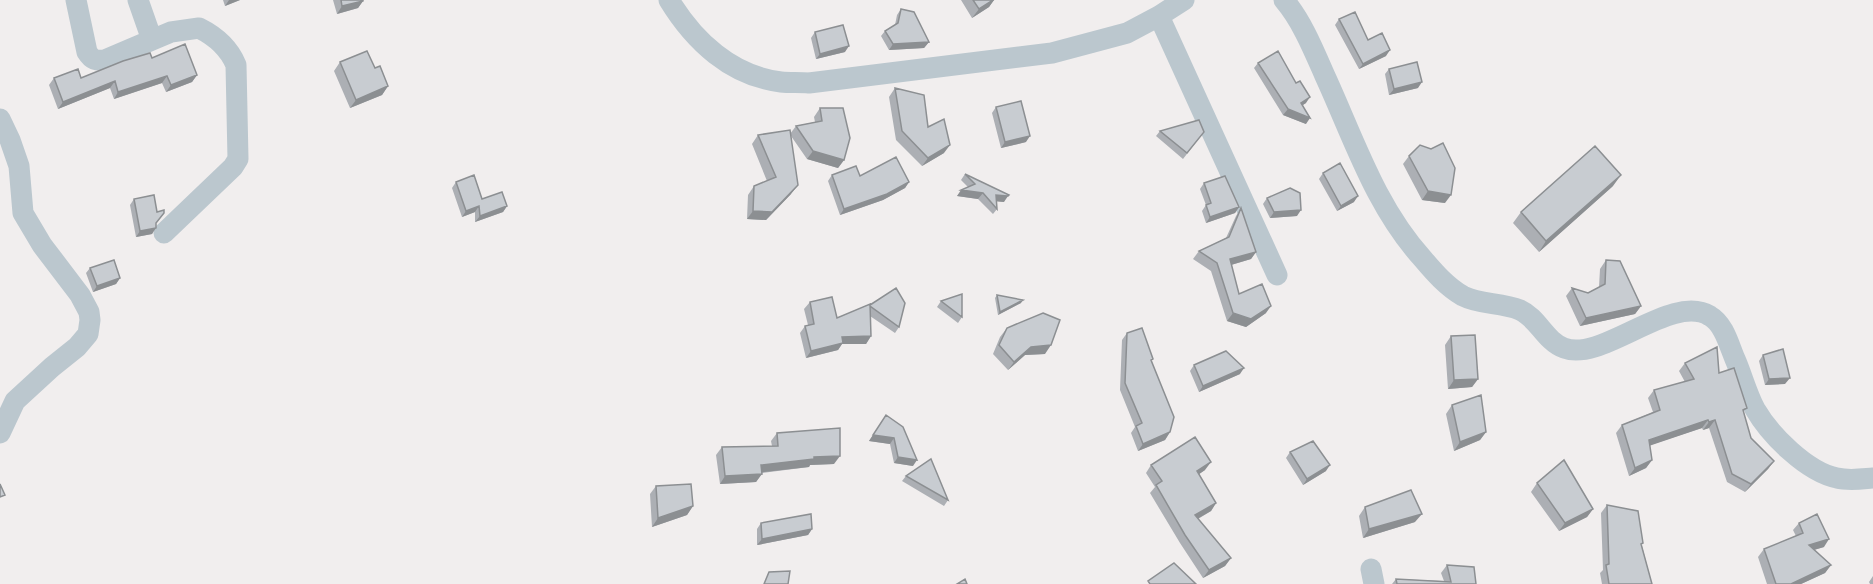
<svg xmlns="http://www.w3.org/2000/svg" width="1873" height="584" viewBox="0 0 1873 584" font-family="Arial,sans-serif">
  <rect width="100%" height="100%" fill="#f1eeee"/>
  <g fill="none" stroke-linecap="round" stroke-linejoin="round">
    <path stroke="#bbc7ce" stroke-width="21" d="M76,0L87,52C92,60 96,61 105,60L152,40
      M138,0L152,40L171,32L199,28C215,36 229,48 236,65L238,159L233,167L164,233
      M669,0C694,41 731,76 781,82C790,83 800,82 809,83L1052,53L1127,33L1159,16L1184,0
      M1284,0C1302,21 1314,51 1325,76C1354,139 1375,206 1423,259C1434,272 1447,287 1463,296C1480,305 1501,302 1520,310C1538,318 1545,341 1564,348C1602,363 1672,292 1710,316C1724,324 1729,345 1735,359C1742,375 1747,394 1755,409C1770,435 1807,472 1837,478C1849,481 1861,479 1873,478
      M1159,16L1277,275
      M0,119L10,140L19,166L23,213L42,245L80,295L89,312L90,320L88,334L77,347L52,367L15,401L0,433
      M1371,569L1374,584"/>
  </g>
  <path fill="#acafb4" d="M223,0H240L225,6Z
    M333,0H363V1L358,8L337,14Z
    M961,0H994L989,7L972,18Z
    M901,9L929,42L924,48L889,50L881,36L885,31L895,25L897,15Z
    M1339,19L1368,40L1386,56L1359,69L1335,25Z
    M815,32L845,52L816,59L811,38Z
    M152,58L197,75L192,82L166,92L162,83L114,99L110,88L58,109L49,85L54,78H81Z
    M340,62L388,86L382,95L350,108L334,71Z
    M1258,63L1296,83L1306,103L1302,105L1306,124L1283,115L1254,68Z
    M1389,69L1418,88L1389,95L1385,74Z
    M895,88L928,127L944,153L922,166L896,140L889,97Z
    M996,107L1026,142L1001,148L992,113Z
    M820,108L844,160L838,168L807,159L791,136V194L766,220L747,219L748,195L754,186L767,181L752,144L758,135L790,134L796,126L815,122L814,117Z
    M1160,131L1200,137L1183,159L1156,136Z
    M1409,156L1445,203L1422,200L1403,164Z
    M1323,173L1354,202L1337,211L1319,179Z
    M965,174L1004,202L997,201V209L993,214L978,199L957,196L968,187L961,180Z
    M832,175L860,176L909,182L905,188L883,200L840,215L828,181Z
    M456,182L482,199L507,206L503,212L475,222V212L462,217L452,188Z
    M1204,183L1239,207L1235,213L1206,223L1202,211L1206,205L1200,189Z
    M1613,186L1539,252L1513,223L1521,212Z
    M1267,198L1297,216L1270,218L1263,204Z
    M134,199L156,224L152,234L136,237L130,205Z
    M1241,208L1256,252L1251,259L1231,265L1239,294L1266,313L1246,327L1227,321L1211,271L1193,259L1199,251L1226,238L1236,216Z
    M1606,260L1641,306L1635,314L1580,326L1566,296L1572,288L1588,293L1599,287L1600,269Z
    M90,268L120,278L116,284L93,292L86,273Z
    M997,295L1021,303L998,315L995,298Z
    M941,301L962,317L958,323L937,307Z
    M810,302L837,318L870,304L899,327L895,333L870,316L871,336L866,344H842L838,350L806,358L800,333L805,326L808,325L804,309Z
    M1007,328L1045,354L1025,355L1008,370L993,354L1000,337Z
    M1127,333L1151,361L1170,432L1165,440L1138,451L1131,433L1135,427L1120,390L1122,340Z
    M1451,336L1478,379L1472,387L1448,389L1445,345Z
    M1763,355L1785,384L1765,385L1759,361Z
    M1685,363L1719,373L1744,413L1751,438L1774,461L1768,469L1745,492L1727,482L1709,428L1703,430L1702,428L1650,445L1652,460L1646,468L1629,476L1616,433L1622,425L1653,412L1648,398L1654,390L1685,382L1679,371Z
    M1194,365L1240,374L1199,392L1190,371Z
    M1452,405L1486,432L1480,440L1454,451L1446,414Z
    M886,415L913,466L894,463L890,444L869,441Z
    M777,433L834,464L810,465L809,467L762,473L756,482L720,484L716,455L722,447L772,446L771,441Z
    M1290,452L1326,471L1303,485L1286,458Z
    M1151,465L1205,470L1199,474L1216,503L1211,511L1198,519L1231,558L1225,566L1203,578L1180,543L1150,493L1155,487L1146,473Z
    M906,476L948,500L944,506L902,481Z
    M1537,483L1593,509L1587,517L1559,531L1531,492Z
    M656,486L693,506L687,515L652,527L650,494Z
    M1607,505L1642,546L1652,584H1602L1600,573L1603,570L1601,513Z
    M1365,507L1415,522L1363,538L1359,516Z
    M761,523L812,529L808,535L757,545V529Z
    M1799,523L1824,547L1814,550L1831,565L1825,573L1801,584H1767L1758,557L1764,549L1796,536L1793,530Z
    M1447,565L1476,584H1392L1396,579L1444,581L1441,573Z
    M1873,576V584H1870L1869,582Z"/>
  <path fill="#8c8f92" d="M229,0H240L225,6Z
    M993,0H994L989,7L972,18L979,9Z
    M363,1L358,8L337,14L342,6Z
    M929,42L924,48L889,50L893,44Z
    M849,46L845,52L816,59L820,54Z
    M1390,50L1386,56L1359,69L1363,64Z
    M197,75L192,82L166,92L171,85Z
    M167,76L162,83L114,99L118,92Z
    M115,81L110,88L58,109L63,102Z
    M1422,82L1418,88L1389,95L1394,89Z
    M388,86L382,95L350,108L356,100Z
    M1310,97L1306,103L1297,109L1301,103Z
    M1288,109L1310,118L1306,124L1283,115Z
    M1030,136L1026,142L1001,148L1005,142Z
    M950,145L944,153L922,166L928,158Z
    M813,151L844,160L838,168L807,159Z
    M1621,175L1613,186L1539,252L1546,241Z
    M909,182L905,188L883,200L840,215L844,209Z
    M798,185L791,194L766,220L747,219L753,211Z
    M961,190L983,193L978,199L957,196Z
    M1428,191L1451,195L1445,203L1422,200Z
    M996,195L1008,196L1004,202L992,201Z
    M1358,196L1354,202L1337,211L1341,206Z
    M479,206L475,212L462,217L466,211Z
    M507,206L503,212L475,222L480,216Z
    M1239,207L1235,213L1206,223L1210,217Z
    M1301,210L1297,216L1270,218L1274,212Z
    M156,228L152,234L136,237L140,231Z
    M1256,252L1251,259L1224,267L1230,259Z
    M120,278L116,284L93,292L97,286Z
    M1023,300L1021,303L998,315L1000,312Z
    M1271,306L1266,313L1246,327L1227,321L1233,313Z
    M1641,306L1635,314L1580,326L1586,318Z
    M871,336L866,344H842L838,350L806,358L811,351L842,337Z
    M1051,345L1045,354L1025,355L1008,370L1014,362L1031,347Z
    M1244,368L1240,374L1199,392L1203,386Z
    M1790,378L1785,384L1765,385L1769,379Z
    M1478,379L1472,387L1448,389L1454,380Z
    M1708,420L1702,428L1643,448L1649,440Z
    M1715,420L1709,428L1703,430L1709,422Z
    M1170,432L1165,440L1138,451L1143,444Z
    M1486,432L1480,440L1454,451L1460,442Z
    M873,435L894,438L890,444L869,441Z
    M840,456L834,464L810,465L809,467L756,473L761,465L814,457Z
    M898,457L917,460L913,466L894,463Z
    M1652,460L1646,468L1629,476L1635,468Z
    M1774,461L1768,469L1745,492L1751,484Z
    M1211,462L1205,470L1192,479L1197,471Z
    M1330,465L1326,471L1303,485L1307,479Z
    M762,474L756,482L720,484L725,476Z
    M1216,503L1211,511L1190,523L1195,515Z
    M693,506L687,515L652,527L658,518Z
    M1593,509L1587,517L1559,531L1565,523Z
    M1422,514L1415,522L1363,538L1369,529Z
    M812,529L808,535L757,545L762,539Z
    M1829,539L1824,547L1803,553L1809,545Z
    M1231,558L1225,566L1203,578L1209,570Z
    M1831,565L1825,573L1801,584H1791Z"/>
  <path fill="#c8ccd1" stroke="#8c8f92" stroke-width="1.5" d="M341,0H363V1L342,6Z
    M973,0H993L979,9Z
    M901,9L914,12L929,42L893,44L885,31L898,23Z
    M1355,12L1368,40L1382,33L1390,50L1363,64L1339,19Z
    M843,25L849,46L820,54L815,32Z
    M185,44L197,75L171,85L167,76L118,92L115,81L63,102L54,78L78,69L81,78L123,61L150,53L152,58Z
    M367,51L375,68L380,66L388,86L356,100L340,62Z
    M1278,51L1296,83L1300,81L1310,97L1301,103L1310,118L1288,109L1258,63Z
    M1417,62L1422,82L1394,89L1389,69Z
    M895,88L924,95L928,127L944,119L950,145L928,158L902,131Z
    M1021,101L1030,136L1005,142L996,107Z
    M820,108H843L850,138L844,160L813,151L796,126L822,121Z
    M1199,120L1204,132L1187,153L1160,131Z
    M790,130L798,185L772,212L753,211L754,186L776,177L758,135Z
    M1443,143L1455,168L1451,195L1428,191L1409,156L1420,145L1431,149Z
    M1595,146L1621,175L1546,241L1521,212Z
    M896,157L909,182L887,194L844,209L832,175L856,166L860,176Z
    M1340,163L1358,196L1341,206L1323,173Z
    M965,174L1009,195L1008,196L996,195L997,209L983,193L961,190L975,184Z
    M474,175L482,199L502,192L507,206L480,216L479,206L466,211L456,182Z
    M1225,176L1239,207L1210,217L1206,205L1211,203L1204,183Z
    M1290,188L1300,193L1301,210L1274,212L1267,198Z
    M154,195L157,212L164,210V213L156,223V228L140,231L134,199Z
    M1241,208L1256,252L1230,259L1239,294L1262,284L1271,306L1251,319L1233,313L1217,263L1199,251L1229,237Z
    M114,260L120,278L97,286L90,268Z
    M1606,260L1620,261L1641,306L1586,318L1572,288L1588,293L1605,284Z
    M896,288L905,303L899,327L870,306V305Z
    M962,294V317L941,301Z
    M997,295L1023,300L1000,312Z
    M832,297L837,318L870,304L871,336L842,337L843,343L811,351L805,326L814,324L810,302Z
    M1043,313L1060,320L1051,345L1031,347L1014,362L999,345L1007,328Z
    M1142,328L1153,359L1151,360L1174,417L1170,432L1143,444L1136,426L1142,423L1125,383L1127,333Z
    M1475,335L1478,379L1454,380L1451,336Z
    M1717,347L1719,373L1734,368L1747,408L1743,410L1751,438L1774,461L1751,484L1732,474L1715,420L1709,422L1708,420L1649,440L1652,460L1635,468L1622,425L1660,410L1654,390L1694,379L1685,363Z
    M1783,349L1790,378L1769,379L1763,355Z
    M1226,351L1244,368L1203,386L1194,365Z
    M1481,395L1486,432L1460,442L1452,405Z
    M886,415L903,427L917,460L898,457L894,438L873,435Z
    M840,428V456L814,457V459L761,465L762,474L725,476L722,447L778,446L777,433Z
    M1195,437L1211,462L1197,471L1216,503L1195,515L1231,558L1209,570L1185,535L1156,485L1162,481L1151,465Z
    M1313,441L1330,465L1307,479L1290,452Z
    M931,459L948,500L906,476Z
    M1564,460L1593,509L1565,523L1537,483Z
    M0,484L5,495L0,497Z
    M691,484L693,506L658,518L656,486Z
    M1411,490L1422,514L1369,529L1365,507Z
    M1607,505L1638,511L1643,543L1641,544L1652,584H1609L1606,565L1609,564Z
    M811,514L812,529L762,539L761,523Z
    M1817,514L1829,539L1809,545L1831,565L1791,584H1776L1764,549L1803,533L1799,523Z
    M1174,563L1196,584H1150L1148,581Z
    M1447,565L1474,567L1476,584H1397L1396,579L1451,582Z
    M790,571L788,584H764L769,572Z
    M965,579L967,584H957Z"/>
</svg>
